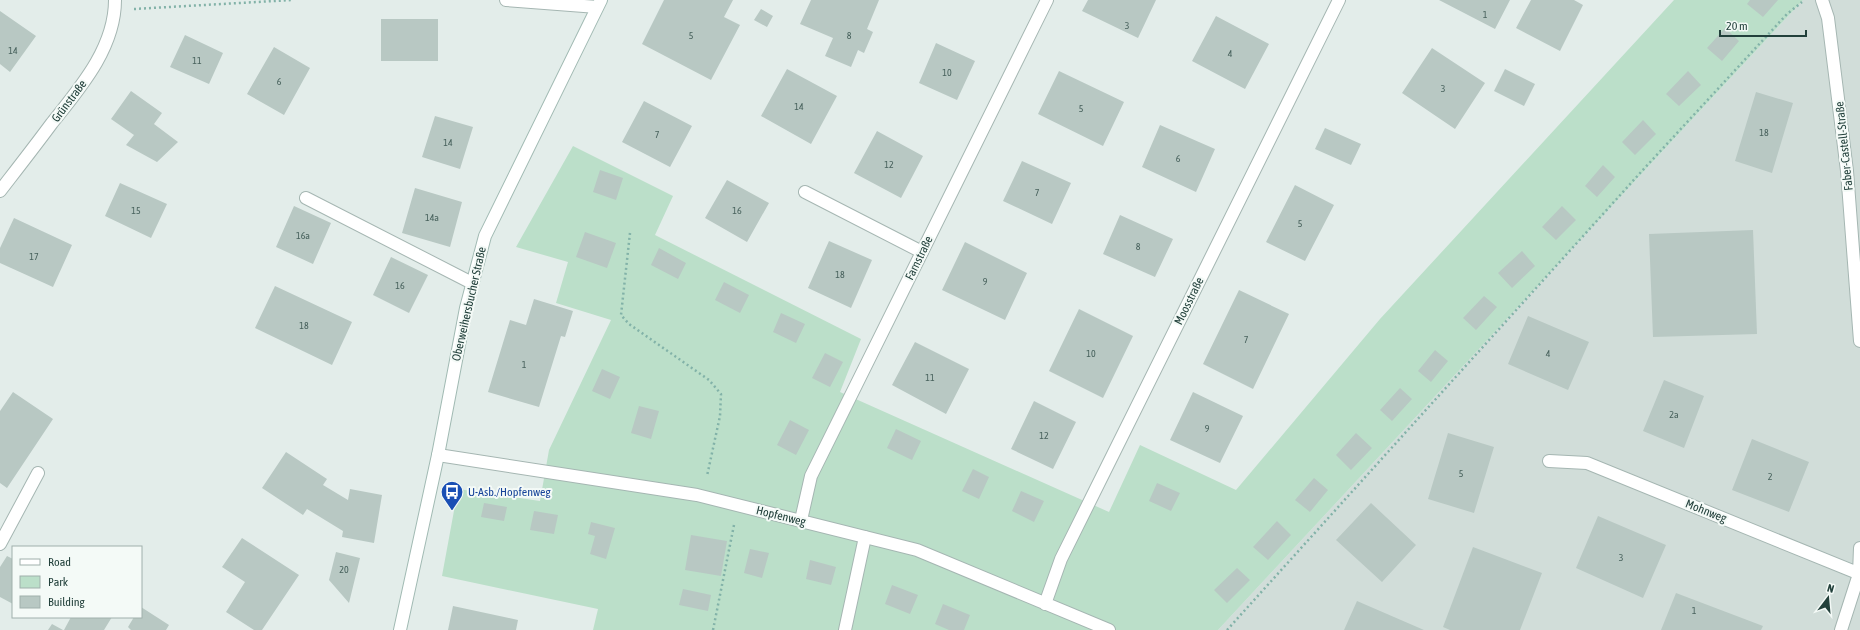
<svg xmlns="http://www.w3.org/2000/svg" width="1860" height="630" viewBox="0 0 1860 630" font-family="'Asap Condensed',sans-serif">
  <rect width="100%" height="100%" fill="#e3edea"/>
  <path fill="#d1ddd9" d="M1803,0H1860V630H1218Z"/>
  <path fill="#bbdfc9" d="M1674,0H1803L1218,630H593L598,609L442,576L458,489L540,501L549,450L611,320L556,303L568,262L516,247L573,146L673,196L655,235L861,339L840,392L1109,512L1140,445L1236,490L1380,319Z"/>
  <path fill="#b8c8c3" d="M664,0H733L724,17L740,25L711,80L642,44Z
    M811,0H879L867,29L873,32L864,53L858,50L851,67L825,56L833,38L800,24Z
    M1088,0H1156L1138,38L1082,11Z
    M1439,0H1510L1495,29Z
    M1531,0H1574L1583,5L1560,51L1516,28Z
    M1750,0H1778L1763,17L1747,4Z
    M761,9L773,16L767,27L754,20Z
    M0,11L36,36L10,72L0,64Z
    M1216,16L1269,44L1245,89L1192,61Z
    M381,19H438V61H381Z
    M1725,28L1739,41L1722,61L1707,48Z
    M185,35L223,53L209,84L170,67Z
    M936,43L975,61L957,100L919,83Z
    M274,47L310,68L284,115L247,94Z
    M1432,48L1485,83L1455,129L1402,93Z
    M787,69L837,96L811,144L761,116Z
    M1505,69L1535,84L1524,106L1494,91Z
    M1059,71L1124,102L1103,146L1038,114Z
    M1688,71L1701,85L1679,106L1666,94Z
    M131,91L162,113L154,124L178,142L157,162L126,145L134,135L111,119Z
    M1756,92L1793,103L1772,173L1735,161Z
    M644,101L692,126L670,167L622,142Z
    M435,116L473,127L460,169L422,157Z
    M1643,120L1656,134L1635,155L1622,142Z
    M1160,125L1215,149L1196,192L1142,167Z
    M1325,128L1361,144L1351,165L1315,149Z
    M877,131L923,156L901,198L854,173Z
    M1022,161L1071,183L1052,224L1003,201Z
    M1603,165L1615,177L1597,197L1585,186Z
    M600,170L623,178L616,200L593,192Z
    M727,180L769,203L747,242L705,218Z
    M120,183L167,204L151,238L105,216Z
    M1295,185L1334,205L1305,261L1266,242Z
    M415,188L462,202L450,247L402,233Z
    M294,206L331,223L313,264L276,247Z
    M1562,206L1576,220L1556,240L1542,227Z
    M1120,215L1173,239L1155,277L1103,254Z
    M14,218L72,245L53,287L0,263V248Z
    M1753,230L1757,334L1653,337L1649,234Z
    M585,232L616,243L607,268L576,257Z
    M829,241L872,260L851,308L808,288Z
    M965,242L1027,273L1005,320L942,290Z
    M659,248L686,263L678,279L651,265Z
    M1522,251L1535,266L1512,288L1498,273Z
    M391,257L428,275L409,313L373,295Z
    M724,282L749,295L740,313L715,300Z
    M275,286L352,322L332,365L255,328Z
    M1239,290L1289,314L1253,389L1203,364Z
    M1484,296L1497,307L1476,330L1463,318Z
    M534,299L573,311L565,337L561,336L539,407L488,392L510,320L526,325Z
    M1079,309L1133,336L1103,398L1049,371Z
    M781,313L805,324L796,343L773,332Z
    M1528,316L1589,342L1568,390L1508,364Z
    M915,342L969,369L946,414L892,385Z
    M1435,350L1448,361L1431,382L1418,371Z
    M825,353L843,362L830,387L812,378Z
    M602,369L620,377L610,399L592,391Z
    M1664,380L1704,396L1684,448L1643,431Z
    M1400,388L1412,399L1392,421L1380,410Z
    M13,392L53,419L7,488L0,483V411Z
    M1193,392L1243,416L1220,463L1170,440Z
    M1034,401L1076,422L1053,469L1011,449Z
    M639,406L659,411L651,439L631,433Z
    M790,420L809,430L796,455L777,445Z
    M896,429L921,441L912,460L887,448Z
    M1356,433L1372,448L1351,470L1336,455Z
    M1448,433L1494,447L1474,513L1428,499Z
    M1752,439L1809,462L1789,512L1732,490Z
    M286,452L327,479L323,485L348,500L350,489L382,495L374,543L342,537L343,531L307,509L303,515L262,488Z
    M973,469L989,477L979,499L962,491Z
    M1314,478L1328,490L1310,512L1295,500Z
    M1157,483L1180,493L1171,511L1149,501Z
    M1021,491L1044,501L1034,522L1012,511Z
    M484,503L507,507L504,521L481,517Z
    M1371,503L1416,545L1382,582L1336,540Z
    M534,511L558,515L554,534L530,530Z
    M1598,516L1666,545L1643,598L1576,568Z
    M1277,521L1291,535L1268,560L1253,547Z
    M591,522L615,528L606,559L590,554L595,536L588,534Z
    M691,535L727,541L721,576L685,570Z
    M242,538L299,575L262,630H254L226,612L245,582L222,567Z
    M1473,547L1542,573L1520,630H1450L1443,627Z
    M750,549L769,553L762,578L744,573Z
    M336,552L360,558L349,603L329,580Z
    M7,556L13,559V604L0,597V567Z
    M810,560L836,567L831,585L806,579Z
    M1237,568L1250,580L1227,603L1214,590Z
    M892,585L918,595L910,614L885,604Z
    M683,589L711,595L708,611L679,605Z
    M1676,593L1763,626L1761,630H1661Z
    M1357,601L1424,630H1344Z
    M943,604L970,615L964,630H949L935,624Z
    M453,606L518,620L516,630H448Z
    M141,607L169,625L166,630H131L128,627L134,617H141Z
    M71,617H112L104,630H64Z
    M52,624L63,630H48Z"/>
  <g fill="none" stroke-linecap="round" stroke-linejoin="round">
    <g stroke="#a5b6b2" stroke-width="14">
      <path id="lane" d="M805,192L922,252
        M306,198L472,283
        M0,544L38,473
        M845,630L865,537"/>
    </g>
    <g stroke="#a5b6b2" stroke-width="14">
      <path id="street" d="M506,0L597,7
        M1822,0L1828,18L1847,171L1860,341
        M0,191C17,169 35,146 52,123C80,88 115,48 115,0
        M438,455L697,495L917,550L1109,630
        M1549,461L1587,463L1860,574
        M801,520L811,476L1047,0
        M1045,604L1061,559L1339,0
        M1841,630L1859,574L1860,548"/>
    </g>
    <g stroke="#a1bab3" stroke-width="14">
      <path id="secondary" d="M400,630L438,455L466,308L485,236L601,0"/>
    </g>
    <path stroke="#82b2a8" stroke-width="2.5" stroke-dasharray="2 3" stroke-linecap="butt" d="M134,9L292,0
      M630,233L621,315L629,324L709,380L721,394L720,416L707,476
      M713,630L734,525
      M1227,630L1641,172L1787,14L1802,2"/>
    <use href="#lane" stroke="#fff" stroke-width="12"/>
    <use href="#street" stroke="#fff" stroke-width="12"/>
    <use href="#secondary" stroke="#fff" stroke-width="12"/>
  </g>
  <defs>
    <g id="bus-pin" transform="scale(1.15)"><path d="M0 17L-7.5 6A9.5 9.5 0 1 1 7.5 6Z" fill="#1a4fb4" stroke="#f4faf7"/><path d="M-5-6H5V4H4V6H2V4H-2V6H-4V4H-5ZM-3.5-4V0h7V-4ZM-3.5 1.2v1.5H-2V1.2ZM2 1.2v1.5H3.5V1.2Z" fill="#fff"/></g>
  </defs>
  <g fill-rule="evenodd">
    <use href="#bus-pin" x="452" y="492"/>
  </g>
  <g text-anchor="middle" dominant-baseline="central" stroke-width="4" stroke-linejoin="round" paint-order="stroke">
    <g font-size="10" fill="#48625d">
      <text x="1485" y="14">1</text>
      <text x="1127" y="25">3</text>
      <text x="691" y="35">5</text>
      <text x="849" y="35">8</text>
      <text x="13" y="50">14</text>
      <text x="1230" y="53">4</text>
      <text x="197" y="60">11</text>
      <text x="947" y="72">10</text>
      <text x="279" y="81">6</text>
      <text x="1443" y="88">3</text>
      <text x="799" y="106">14</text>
      <text x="1081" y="108">5</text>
      <text x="1764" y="132">18</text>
      <text x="657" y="134">7</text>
      <text x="448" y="142">14</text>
      <text x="1178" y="158">6</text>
      <text x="889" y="164">12</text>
      <text x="1037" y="192">7</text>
      <text x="136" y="210">15</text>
      <text x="737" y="210">16</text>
      <text x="432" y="217">14a</text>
      <text x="1300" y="223">5</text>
      <text x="303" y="235">16a</text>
      <text x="1138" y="246">8</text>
      <text x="34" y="256">17</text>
      <text x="840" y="274">18</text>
      <text x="985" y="281">9</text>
      <text x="400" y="285">16</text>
      <text x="304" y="325">18</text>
      <text x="1246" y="339">7</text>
      <text x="1091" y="353">10</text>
      <text x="1548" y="353">4</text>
      <text x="524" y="364">1</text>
      <text x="930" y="377">11</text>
      <text x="1674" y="414">2a</text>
      <text x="1207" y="428">9</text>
      <text x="1044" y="435">12</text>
      <text x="1461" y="473">5</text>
      <text x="1770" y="476">2</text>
      <text x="1621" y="557">3</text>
      <text x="344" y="569">20</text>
      <text x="1694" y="610">1</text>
    </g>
    <g font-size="12" fill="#22403b" stroke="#f4faf7">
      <text transform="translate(69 101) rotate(-53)">Grünstraße</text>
      <text transform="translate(1844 146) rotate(-96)">Faber-Castell-Straße</text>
      <text transform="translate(919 258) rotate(-64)">Farnstraße</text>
      <text transform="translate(1189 301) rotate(-64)">Moosstraße</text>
      <text transform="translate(469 304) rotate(-77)">Oberweihersbucher Straße</text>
      <text transform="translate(1706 511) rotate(22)">Mohnweg</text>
      <text transform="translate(781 516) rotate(14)">Hopfenweg</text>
    </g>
    <g font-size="12" fill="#164399" stroke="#f4faf7" text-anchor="start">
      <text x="468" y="492">U-Asb./Hopfenweg</text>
    </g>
  </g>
  <rect x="12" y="546" width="130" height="72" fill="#f4faf7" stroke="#a0b0ac"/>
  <rect x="20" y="559" width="20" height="6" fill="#ffffff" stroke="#a0b0ac"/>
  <text x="48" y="566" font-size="12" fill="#22403b">Road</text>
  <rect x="20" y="576" width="20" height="12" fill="#bbdfc9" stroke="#a0b0ac"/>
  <text x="48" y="586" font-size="12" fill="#22403b">Park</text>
  <rect x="20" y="596" width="20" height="12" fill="#b8c8c3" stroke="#a0b0ac"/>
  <text x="48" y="606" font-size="12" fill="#22403b">Building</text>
  <g transform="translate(1828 598) rotate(16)" stroke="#f4faf7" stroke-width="3" paint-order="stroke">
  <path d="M0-3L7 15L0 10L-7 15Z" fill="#22403b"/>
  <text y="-6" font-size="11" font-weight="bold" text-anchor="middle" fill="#22403b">N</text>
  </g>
  <path d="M1720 30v6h86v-6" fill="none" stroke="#22403b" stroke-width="2"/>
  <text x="1726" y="30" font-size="12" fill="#22403b" stroke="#f4faf7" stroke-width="3" paint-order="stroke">20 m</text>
</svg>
